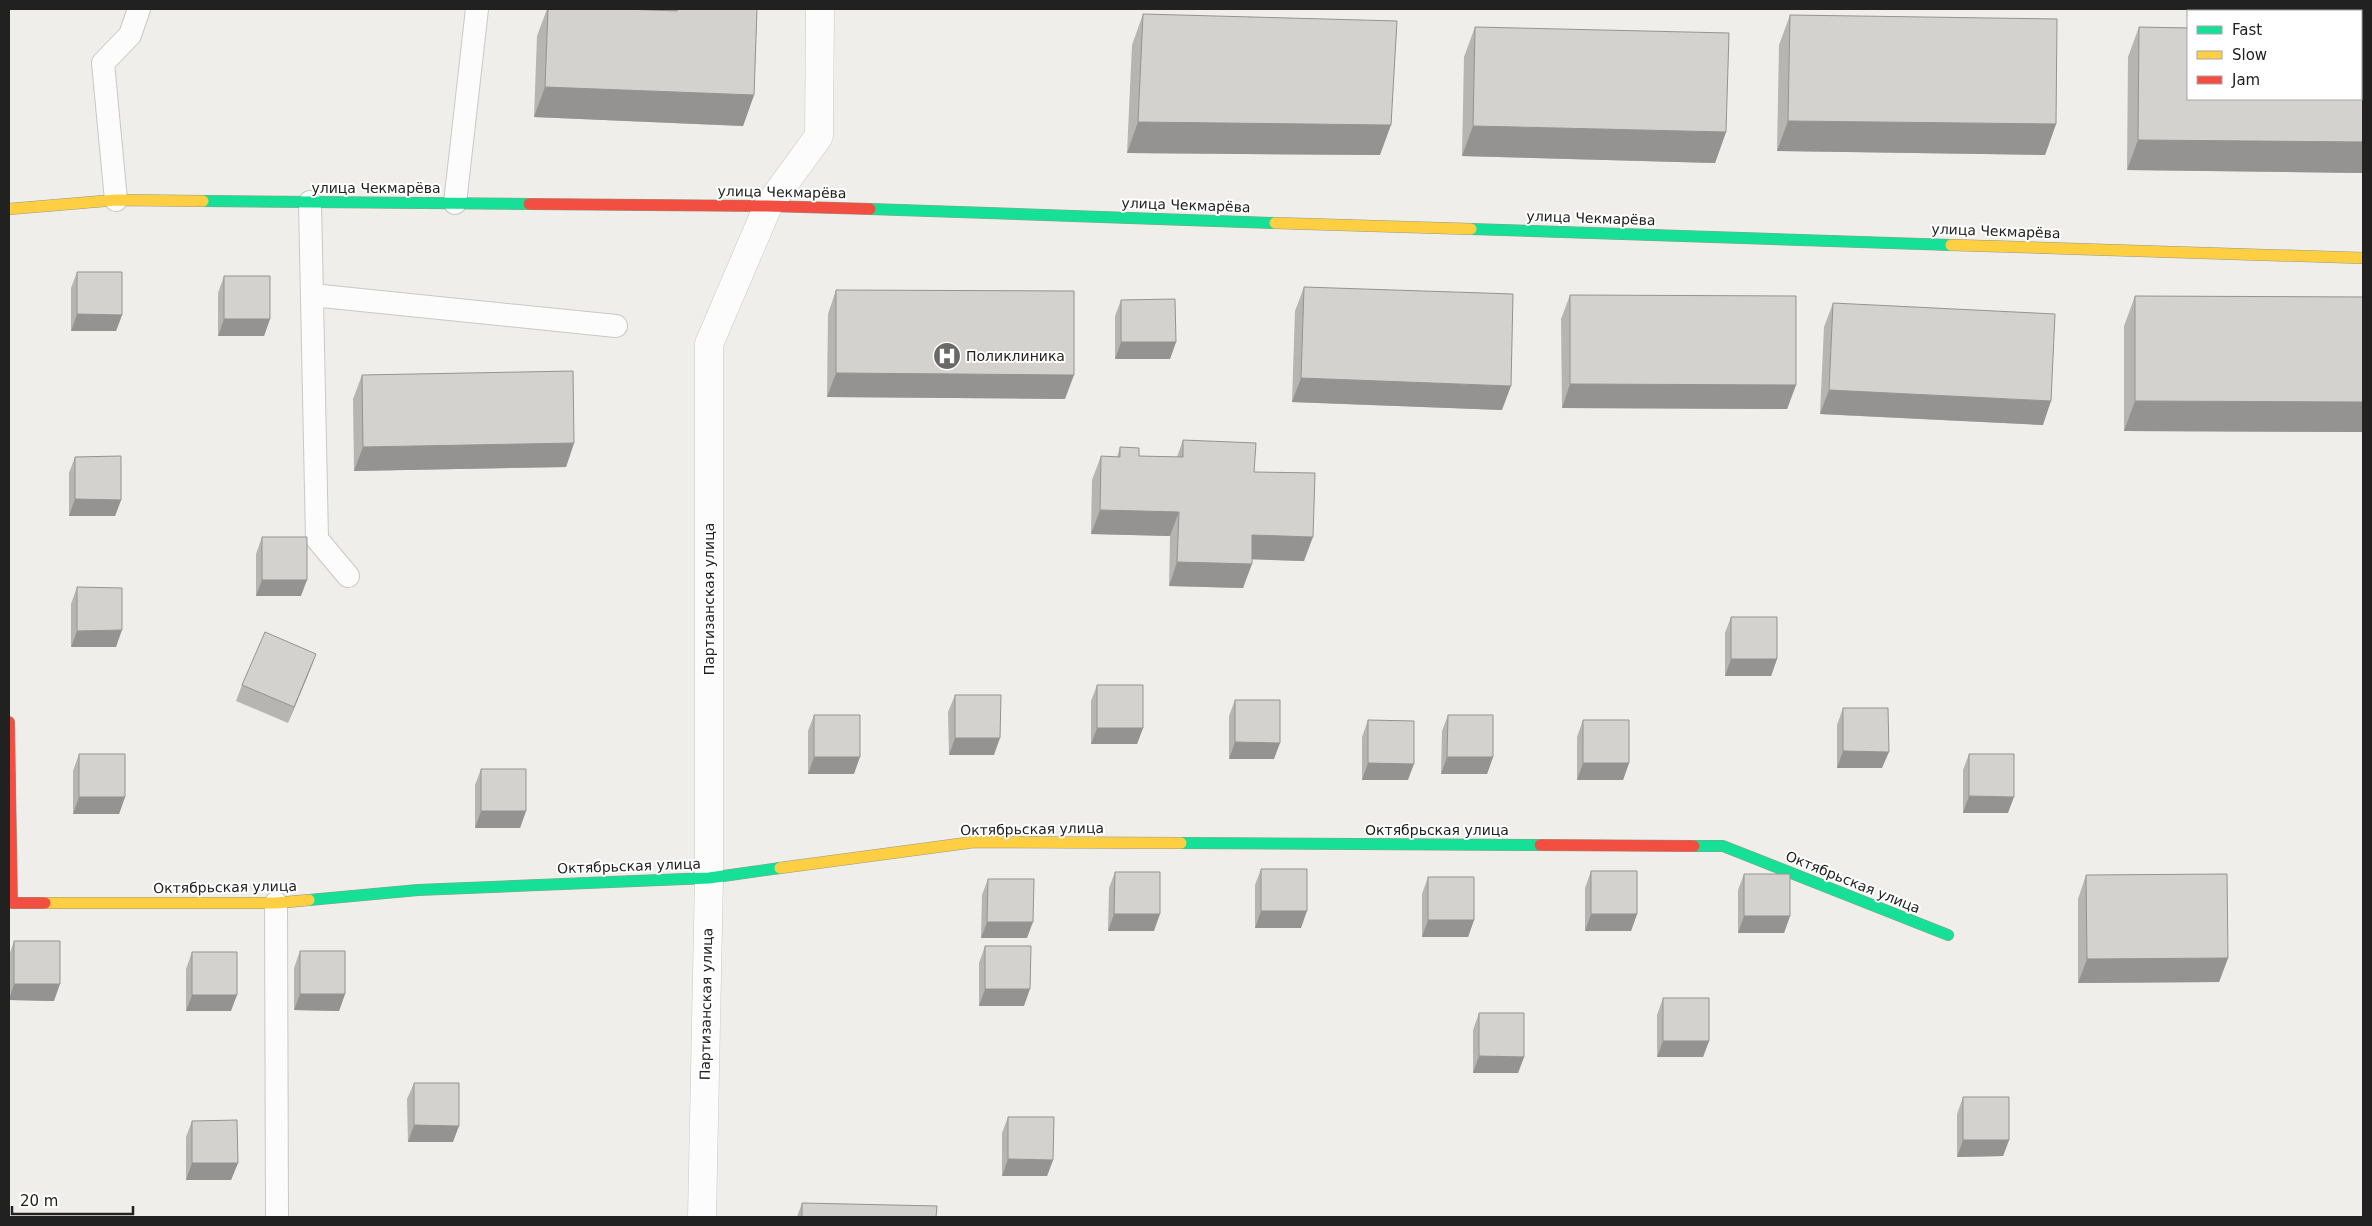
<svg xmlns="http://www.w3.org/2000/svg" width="2372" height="1226" viewBox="0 0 2372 1226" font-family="'DejaVu Sans',sans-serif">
  <rect width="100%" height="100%" fill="#efeeea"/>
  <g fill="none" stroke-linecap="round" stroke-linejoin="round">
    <g stroke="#c8c8c6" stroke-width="24">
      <path id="lane" d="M116,200L103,63L130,35L139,9
        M310,202L317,539L348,576
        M455,203L477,9
        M312,295L616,326
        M276,903L277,1217"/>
    </g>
    <g stroke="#c8c8c6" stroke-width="29">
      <path id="street" d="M702,1217L709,878V344L768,206L819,136L820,9"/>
    </g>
    <g stroke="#959982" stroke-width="12">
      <path id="fast" d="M203,201L529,204
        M870,209L1275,223
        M1471,229L1951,245
        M1181,843L1540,845
        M1694,846H1723L1948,935
        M309,900L418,890L709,878L780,868"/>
    </g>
    <g stroke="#959982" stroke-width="12">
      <path id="slow" d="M9,209L116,200L203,201
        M1275,223L1471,229
        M1951,245L2363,258
        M780,868L974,842L1181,843
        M45,903H276L309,900"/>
    </g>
    <g stroke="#959982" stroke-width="12">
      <path id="jam" d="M529,204L768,206L870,209
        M9,722L12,903H45
        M1540,845L1694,846"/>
    </g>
    <use href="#lane" stroke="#fdfcfc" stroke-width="22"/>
    <use href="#street" stroke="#fdfcfc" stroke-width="28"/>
    <use href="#fast" stroke="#16e098" stroke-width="11"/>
    <use href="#slow" stroke="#ffcf43" stroke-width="11"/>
    <use href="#jam" stroke="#f24e42" stroke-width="11"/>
  </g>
  <path fill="#b6b5b2" d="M547,9H623L668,11V9H757L754,95L743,126L534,117L537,36Z
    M1143,14L1380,155L1127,153L1132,45Z
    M1790,15L2056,124L2045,155L1777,151L1779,45Z
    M1475,27L1726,132L1715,163L1462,156L1464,57Z
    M2139,27L2363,30V173L2127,170L2128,57Z
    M77,272L122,315L116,331H71V288Z
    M224,276L270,319L264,336H218V293Z
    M1304,287L1502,410L1292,402L1295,311Z
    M836,290L1065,399L827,397L828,314Z
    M1570,295L1796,385L1787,409L1562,408L1561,319Z
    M2135,296L2363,297V432L2124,431V326Z
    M1121,300L1176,342L1170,359H1115V316Z
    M1833,303L2043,425L1820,414L1824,327Z
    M362,375L574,443L566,467L354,471L353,399Z
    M1183,440L1254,472L1304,561L1252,559L1243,588L1169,586L1170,536L1091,534L1092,480L1101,456L1117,457L1120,447L1139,456L1177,457Z
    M75,457L121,500L115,516H69V473Z
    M262,537L301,596H256V554Z
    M77,587L116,647H71V604Z
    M1731,617L1777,659L1771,676H1725V633Z
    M316,654L310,670L288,723L236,701L242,685Z
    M1097,685L1143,728L1137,744H1091V701Z
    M955,695L994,755H949L948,712Z
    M1235,700L1274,759H1229V716Z
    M1843,708L1882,768H1837V725Z
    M814,715L854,774H808V731Z
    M1448,715L1493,757L1487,774H1441L1442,731Z
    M1368,720L1408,780H1362V737Z
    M1583,720L1629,763L1623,780H1577V737Z
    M79,754L125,797L119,814H73V771Z
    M1969,754L2008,813H1963V770Z
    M481,769L526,811L520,828H475V785Z
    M1261,869L1301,928H1255V885Z
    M1591,871L1637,914L1631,931H1585V888Z
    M1115,872L1154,931H1108L1109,888Z
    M1744,874L1790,916L1784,933H1738V890Z
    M2086,875L2228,958L2219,982L2078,983V899Z
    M1428,877L1474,920L1468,937H1422V894Z
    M988,879L1027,938H981L982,895Z
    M14,941L54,1001L9,1000V956Z
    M985,946L1024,1006H979V963Z
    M300,951L345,994L339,1011L294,1010V968Z
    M192,952L231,1011H186V969Z
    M1663,998L1709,1041L1703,1057H1657V1015Z
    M1479,1013L1524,1057L1518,1073H1473V1030Z
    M414,1083L453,1142H408L407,1099Z
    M1963,1097L2009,1140L2003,1156L1957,1157V1114Z
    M1008,1117L1053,1160L1047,1176H1002V1133Z
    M192,1121L238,1163L231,1180H186V1137Z
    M802,1203L936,1217H797Z"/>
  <path fill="#949391" d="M545,87L754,95L743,126L534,117Z
    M1788,121L2056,124L2045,155L1777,151Z
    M1138,122L1391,125L1380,155L1127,153Z
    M1473,126L1726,132L1715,163L1462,156Z
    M2138,140L2363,142V173L2127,170Z
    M77,314L122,315L116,331H71Z
    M224,319H270L264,336H218Z
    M1121,342H1176L1170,359H1115Z
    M836,373L1074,375L1065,399L827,397Z
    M1301,378L1511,386L1502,410L1292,402Z
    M1570,384L1796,385L1787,409L1562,408Z
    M1829,390L2051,401L2043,425L1820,414Z
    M2135,401L2363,402V432L2124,431Z
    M574,443L566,467L354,471L363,447Z
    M75,499L121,500L115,516H69Z
    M1100,510L1179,512L1170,536L1091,534Z
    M1252,535L1313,537L1304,561L1243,559Z
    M1177,562L1252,564L1243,588L1169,586Z
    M262,580H307L301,596H256Z
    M122,630L116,647H71L77,631Z
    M316,654L310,670L288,723L294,707Z
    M1731,659H1777L1771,676H1725Z
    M1097,728H1143L1137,744H1091Z
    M955,738H1000L994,755H949Z
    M1235,742L1280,743L1274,759H1229Z
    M1843,751L1889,752L1882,768H1837Z
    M814,757H860L854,774H808Z
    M1447,757H1493L1487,774H1441Z
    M1368,763L1414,764L1408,780H1362Z
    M1583,763H1629L1623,780H1577Z
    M1969,796L2014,797L2008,813H1963Z
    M79,797H125L119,814H73Z
    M481,811H526L520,828H475Z
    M1261,911H1307L1301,928H1255Z
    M1114,914H1160L1154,931H1108Z
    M1591,914H1637L1631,931H1585Z
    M1744,916H1790L1784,933H1738Z
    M1428,920H1474L1468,937H1422Z
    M987,922H1033L1027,938H981Z
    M2228,958L2219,982L2078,983L2087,959Z
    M14,984H60L54,1001L9,1000Z
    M985,989H1030L1024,1006H979Z
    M300,994H345L339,1011L294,1010Z
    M192,995H237L231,1011H186Z
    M1663,1041H1709L1703,1057H1657Z
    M1479,1056L1524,1057L1518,1073H1473Z
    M414,1125L459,1126L453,1142H408Z
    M1963,1140H2009L2003,1156L1957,1157Z
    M1008,1159L1053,1160L1047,1176H1002Z
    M192,1163H238L231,1180H186Z"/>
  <path fill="#d4d2cf" stroke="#949391" d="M548,9H623L677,11L678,9H757L754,95L545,87Z
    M1143,14L1397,21L1391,125L1138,122Z
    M1790,15L2057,19L2056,124L1788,121Z
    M1475,27L1729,33L1726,132L1473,126Z
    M2139,27L2188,28V99H2361V30H2363V142L2138,140Z
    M77,272H122V315L77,314Z
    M224,276H270V319H224Z
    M1304,287L1513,294L1511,386L1301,378Z
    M836,290L1074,291V375L836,373Z
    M1570,295L1796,296V385L1570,384Z
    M2135,296L2363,297V402L2135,401Z
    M1175,299L1176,342H1121V300Z
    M1833,303L2055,314L2051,401L1829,390Z
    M573,371L574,443L363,447L362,375Z
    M1183,440L1256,443L1254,472L1315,473L1313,537L1252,535V564L1177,562L1179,512L1100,510L1101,456L1120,457V447L1139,448V456L1183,457Z
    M121,456V500L75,499V457Z
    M262,537H307V580H262Z
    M77,587L122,588V630L77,631Z
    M1731,617H1777V659H1731Z
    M265,632L316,654L294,707L242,685Z
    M1097,685H1143V728H1097Z
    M955,695H1001L1000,738H955Z
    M1235,700H1280V743L1235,742Z
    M1843,708H1888L1889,752L1843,751Z
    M814,715H860V757H814Z
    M1448,715H1493V757H1447Z
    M1368,720L1414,721V764L1368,763Z
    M1583,720H1629V763H1583Z
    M79,754H125V797H79Z
    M1969,754H2014V797L1969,796Z
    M481,769H526V811H481Z
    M1261,869H1307V911H1261Z
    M1591,871H1637V914H1591Z
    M1115,872H1160V914H1114Z
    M1744,874H1790V916H1744Z
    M2227,874L2228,958L2087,959L2086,875Z
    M1428,877H1474V920H1428Z
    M988,879H1034L1033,922H987Z
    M14,941H60V984H14Z
    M985,946H1031L1030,989H985Z
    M300,951H345V994H300Z
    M192,952H237V995H192Z
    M1663,998H1709V1041H1663Z
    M1479,1013H1524V1057L1479,1056Z
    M414,1083H459V1126L414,1125Z
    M1963,1097H2009V1140H1963Z
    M1008,1117H1054L1053,1160L1008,1159Z
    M237,1120L238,1163H192V1121Z
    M802,1203L937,1206L936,1217H802Z"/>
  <defs>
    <g id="hospital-disc" transform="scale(1.4375)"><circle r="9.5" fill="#696967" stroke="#fff"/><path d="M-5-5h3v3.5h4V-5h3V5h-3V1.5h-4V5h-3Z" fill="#fff"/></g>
  </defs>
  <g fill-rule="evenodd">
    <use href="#hospital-disc" x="947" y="356"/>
  </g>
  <g text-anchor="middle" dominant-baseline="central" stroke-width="4" stroke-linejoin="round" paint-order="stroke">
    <g font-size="14" fill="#212121" stroke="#fff">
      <text x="376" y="188">улица Чекмарёва</text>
      <text transform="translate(782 192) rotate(1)">улица Чекмарёва</text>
      <text transform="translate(1186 205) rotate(2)">улица Чекмарёва</text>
      <text transform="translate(1591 218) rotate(2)">улица Чекмарёва</text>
      <text transform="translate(1996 231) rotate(2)">улица Чекмарёва</text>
      <text transform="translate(709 599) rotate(-90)">Партизанская улица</text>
      <text transform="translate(1032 829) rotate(-1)">Октябрьская улица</text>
      <text x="1437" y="830">Октябрьская улица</text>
      <text transform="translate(629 866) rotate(-2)">Октябрьская улица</text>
      <text transform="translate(1853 882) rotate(22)">Октябрьская улица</text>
      <text transform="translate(225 887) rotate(-1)">Октябрьская улица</text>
      <text transform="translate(706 1004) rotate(-89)">Партизанская улица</text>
    </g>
    <g font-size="14" fill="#212121" stroke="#fff" text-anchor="start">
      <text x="966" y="356">Поликлиника</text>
    </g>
  </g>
  <rect width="2372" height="1226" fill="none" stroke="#212121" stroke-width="20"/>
  <rect x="2187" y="10" width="175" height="90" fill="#ffffff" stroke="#a6a6a6"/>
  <rect x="2197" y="26" width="25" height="8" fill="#16e098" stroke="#a6a6a6"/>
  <text x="2232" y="35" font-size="15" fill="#212121">Fast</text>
  <rect x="2197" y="51" width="25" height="8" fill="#ffcf43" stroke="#a6a6a6"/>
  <text x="2232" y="60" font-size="15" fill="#212121">Slow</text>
  <rect x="2197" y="76" width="25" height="8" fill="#f24e42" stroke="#a6a6a6"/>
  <text x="2232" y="85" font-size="15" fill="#212121">Jam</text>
  <path d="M12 1206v8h121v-8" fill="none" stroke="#212121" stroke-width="2.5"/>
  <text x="20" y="1206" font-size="15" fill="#212121" stroke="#ffffff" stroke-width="4" paint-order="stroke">20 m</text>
</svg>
